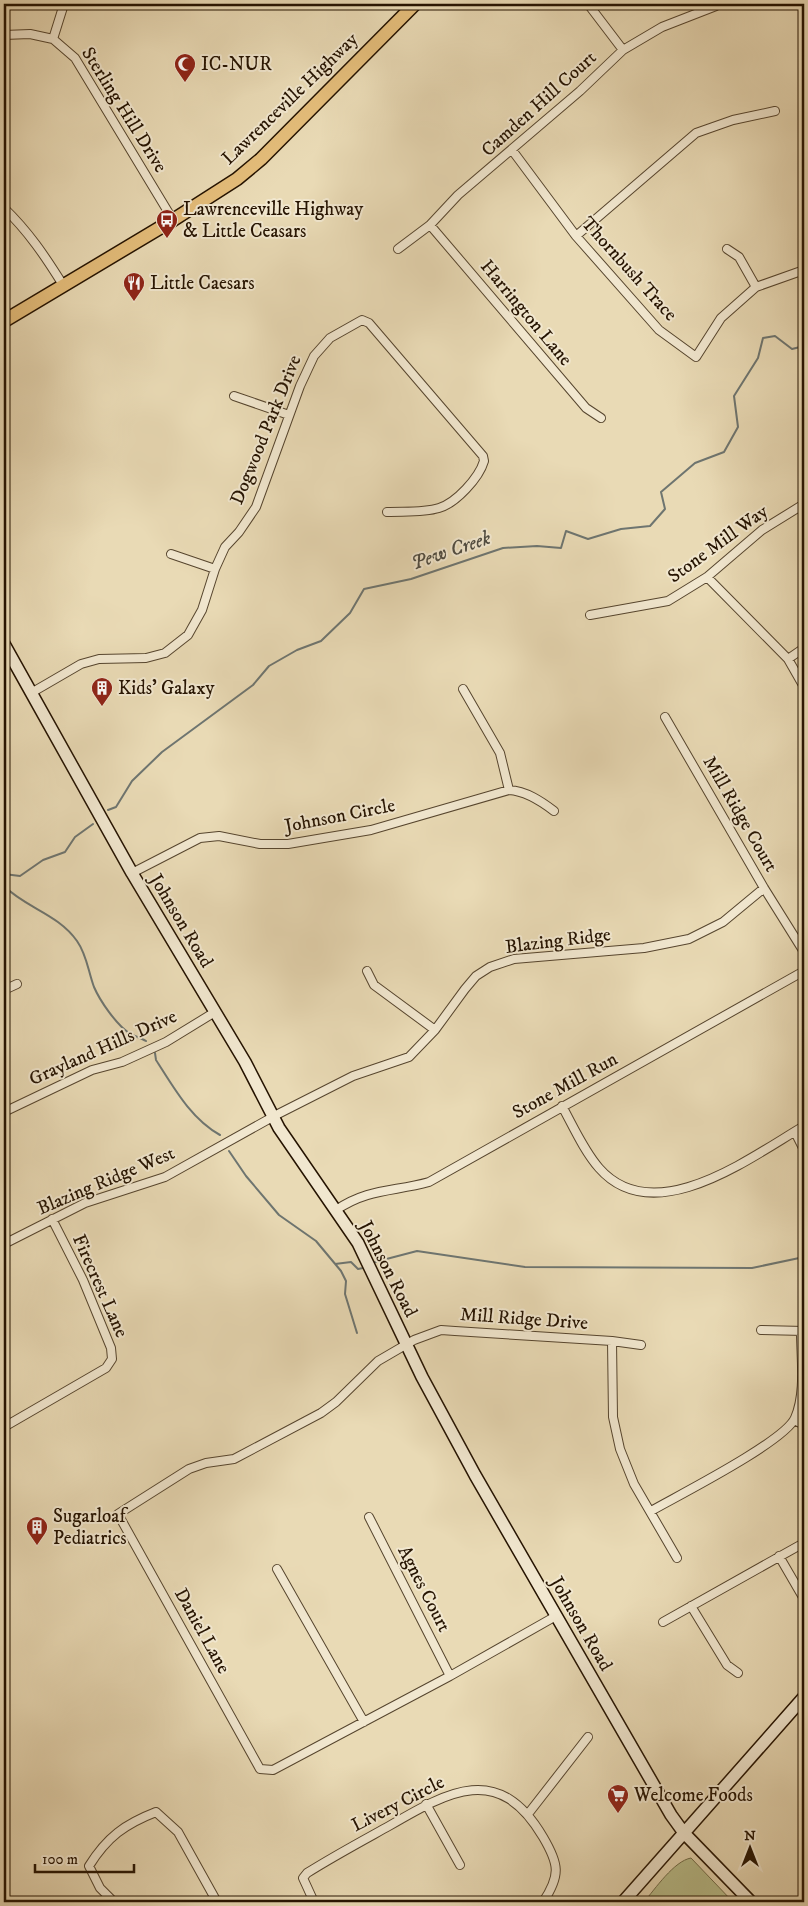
<svg xmlns="http://www.w3.org/2000/svg" width="808" height="1906" viewBox="0 0 808 1906" font-family="'IM FELL DW Pica',serif">
  <rect width="100%" height="100%" fill="#e9dab5"/>
  <filter id="stains"><feTurbulence type="fractalNoise" baseFrequency=".004" numOctaves="4"/><feColorMatrix values="0 0 0 0 .2 0 0 0 0 .09 0 0 0 0 .02 0 0 0 .5 -.17"/></filter>
  <radialGradient id="worn" r=".72"><stop offset=".6" stop-color="#630" stop-opacity="0"/><stop offset="1" stop-color="#630" stop-opacity=".3"/></radialGradient>
  <path fill="#b9bf8c" stroke="#6f6946" d="M691,1858L733,1902H644C655,1889 674,1861 691,1858Z"/>
  <g fill="none" stroke-linecap="round" stroke-linejoin="round">
    <path stroke="#6e7570" stroke-width="2" d="M108,810L116,807L132,781L162,752L253,685L269,666L297,650L321,641L350,613L364,589L411,579L503,548L537,546L561,548L566,531L588,539L621,529L650,526L665,509L661,492L695,463L724,452L738,427L734,396L758,358L763,338L775,336L792,349L804,346
      M4,874L20,876L43,860L65,852L75,837L93,824
      M4,886C26,908 58,914 77,941C87,955 88,971 94,987C100,1001 116,1024 129,1033C134,1036 141,1038 146,1041
      M155,1053L156,1060C174,1088 191,1119 220,1135
      M229,1151L246,1176L279,1215L316,1241L341,1271L346,1281L345,1294L357,1333
      M375,1262L417,1251L525,1267L752,1268L804,1257
      M335,1264L351,1262L358,1269L363,1268"/>
    <g stroke="#56452e" stroke-width="10">
      <path id="street" d="M588,4L623,50
        M4,35L30,34L53,39L75,58L173,220
        M53,39L64,4
        M512,150L576,236L659,330L696,357L721,318L756,287L804,270
        M4,208C28,231 45,256 63,285
        M430,225L586,408L601,418
        M576,236L696,133L733,120L775,111
        M398,249L430,225L458,195L580,91L623,50L662,27L716,6
        M727,249L739,257L756,287
        M234,396L289,415
        M171,554L215,569
        M707,577L788,659L804,687
        M590,615L668,601L707,577L762,530L804,504
        M788,659L804,648
        M463,689L500,753L509,790
        M31,693L81,664L99,659L146,658L165,653L188,635L202,610L215,569L225,547L239,532L256,507L300,386L314,356L330,338L362,320L369,323L483,456L484,461C479,478 456,503 439,508C423,513 403,511 387,512
        M665,717L764,888L804,952
        M132,873L200,838L219,836L260,844H288L371,830L509,790C526,791 541,801 554,811
        M367,971L374,985L435,1030
        M4,990L17,984
        M562,1106C573,1126 584,1151 599,1168C654,1231 751,1157 804,1126
        M4,1112L92,1070L122,1062L166,1042L215,1012
        M795,1132L804,1150
        M336,1210C369,1188 393,1192 429,1182L804,971
        M4,1244L85,1203L165,1177L278,1114L353,1076L409,1057L435,1030L465,989L476,976L490,967L514,959L644,948L689,939L723,922L764,888
        M761,1330L804,1331
        M612,1341L613,1417L620,1449L634,1484L677,1558
        M794,1420L804,1425
        M4,1427L106,1368L112,1359L111,1348L83,1280L52,1219
        M651,1511C679,1495 784,1442 795,1418C806,1393 801,1359 801,1331
        M369,1517L450,1676
        M779,1556L804,1599
        M277,1569L364,1722
        M691,1606L727,1665L738,1673
        M556,1616L450,1676L273,1770L260,1769L118,1514L189,1469L206,1463L234,1459L321,1413L336,1402L378,1361L414,1340L441,1330L455,1331L612,1341L641,1345
        M663,1622L802,1544
        M426,1804L460,1865
        M528,1814L588,1737
        M114,1902L100,1888L89,1866C107,1837 125,1824 156,1812L178,1832L217,1902
        M314,1902L303,1878L307,1873C334,1856 362,1841 389,1826C449,1791 499,1762 543,1837C559,1864 561,1875 543,1902"/>
    </g>
    <g stroke="#251301" stroke-width="14">
      <path id="secondary" d="M4,644L132,873L245,1062L279,1128L358,1243L422,1377L475,1475L671,1815L684,1833L751,1902
        M623,1902L804,1697"/>
    </g>
    <g stroke="#251301" stroke-width="15">
      <path id="primary" d="M4,321L173,220L237,179L261,159L415,4"/>
    </g>
    <use href="#street" stroke="#f1e7cf" stroke-width="8"/>
    <use href="#secondary" stroke="#f1e7cf" stroke-width="11"/>
    <use href="#primary" stroke="#e4bd7a" stroke-width="12"/>
  </g>
  <defs>
    <g id="mosque-pin" transform="scale(1.125)"><path d="M0 17L-7.5 6A9.5 9.5 0 1 1 7.5 6Z" fill="#8f2418" stroke="#f1e7cf"/><path d="M3.5-4.9A6 6 0 1 0 3.5 4.9A5 5 0 1 1 3.5-4.9Z" fill="#fff"/></g>
    <g id="bus-pin" transform="scale(1.125)"><path d="M0 17L-7.5 6A9.5 9.5 0 1 1 7.5 6Z" fill="#8f2418" stroke="#f1e7cf"/><path d="M-5-6H5V4H4V6H2V4H-2V6H-4V4H-5ZM-3.5-4V0h7V-4ZM-3.5 1.2v1.5H-2V1.2ZM2 1.2v1.5H3.5V1.2Z" fill="#fff"/></g>
    <g id="restaurant-pin" transform="scale(1.125)"><path d="M0 17L-7.5 6A9.5 9.5 0 1 1 7.5 6Z" fill="#8f2418" stroke="#f1e7cf"/><path d="M-5-6h1v4h1v-4h1v4h1v-4h1v5L-1.5 .5V6h-2V.5L-5-1ZM5-6V6H3V1.5H1.5Q1.5-4 5-6Z" fill="#fff"/></g>
    <g id="building-pin" transform="scale(1.125)"><path d="M0 17L-7.5 6A9.5 9.5 0 1 1 7.5 6Z" fill="#8f2418" stroke="#f1e7cf"/><path d="M-4-6H4V6H1V3H-1V6H-4ZM-2.5-4.3h1.7v1.8h-1.7ZM.8-4.3h1.7v1.8H.8ZM-2.5-1h1.7V.8h-1.7ZM.8-1h1.7V.8H.8Z" fill="#fff"/></g>
    <g id="supermarket-pin" transform="scale(1.125)"><path d="M0 17L-7.5 6A9.5 9.5 0 1 1 7.5 6Z" fill="#8f2418" stroke="#f1e7cf"/><path d="M-6-5.5h2.5l.6 2H6L4.5 2H-2.5L-4.4-4H-6ZM-1.5 3.2a1.3 1.3 0 1 0 .1 0ZM3 3.2a1.3 1.3 0 1 0 .1 0Z" fill="#fff"/></g>
  </defs>
  <g fill-rule="evenodd">
    <use href="#mosque-pin" x="185" y="64"/>
    <use href="#bus-pin" x="167" y="220"/>
    <use href="#restaurant-pin" x="134" y="283"/>
    <use href="#building-pin" x="102" y="688"/>
    <use href="#building-pin" x="37" y="1527"/>
    <use href="#supermarket-pin" x="618" y="1795"/>
  </g>
  <g text-anchor="middle" dominant-baseline="central" stroke-width="4" stroke-linejoin="round" paint-order="stroke">
    <g font-size="19" fill="#251301" stroke="#f1e7cf" text-anchor="start">
      <text x="201" y="64">IC-NUR</text>
      <text x="183" y="209">Lawrenceville Highway<tspan x="183" dy="22">&amp; Little Ceasars</tspan></text>
      <text x="150" y="283">Little Caesars</text>
      <text x="118" y="688">Kids' Galaxy</text>
      <text x="53" y="1516">Sugarloaf<tspan x="53" dy="22">Pediatrics</tspan></text>
      <text x="634" y="1795">Welcome Foods</text>
    </g>
    <g font-size="19" fill="#251301" stroke="#f1e7cf">
      <text transform="translate(290 99) rotate(-44)">Lawrenceville Highway</text>
      <text transform="translate(539 104) rotate(-42)">Camden Hill Court</text>
      <text transform="translate(124 110) rotate(58)">Sterling Hill Drive</text>
      <text transform="translate(629 269) rotate(48)">Thornbush Trace</text>
      <text transform="translate(526 313) rotate(50)">Harrington Lane</text>
      <text transform="translate(266 430) rotate(-68)">Dogwood Park Drive</text>
      <text transform="translate(718 544) rotate(-36)">Stone Mill Way</text>
      <text transform="translate(740 814) rotate(60)">Mill Ridge Court</text>
      <text transform="translate(340 816) rotate(-11)">Johnson Circle</text>
      <text transform="translate(181 921) rotate(59)">Johnson Road</text>
      <text transform="translate(558 941) rotate(-7)">Blazing Ridge</text>
      <text transform="translate(103 1048) rotate(-24)">Grayland Hills Drive</text>
      <text transform="translate(565 1086) rotate(-29)">Stone Mill Run</text>
      <text transform="translate(106 1181) rotate(-23)">Blazing Ridge West</text>
      <text transform="translate(388 1269) rotate(63)">Johnson Road</text>
      <text transform="translate(100 1286) rotate(66)">Firecrest Lane</text>
      <text transform="translate(524 1319) rotate(4)">Mill Ridge Drive</text>
      <text transform="translate(424 1589) rotate(63)">Agnes Court</text>
      <text transform="translate(581 1624) rotate(60)">Johnson Road</text>
      <text transform="translate(202 1631) rotate(61)">Daniel Lane</text>
      <text transform="translate(398 1804) rotate(-27)">Livery Circle</text>
    </g>
    <g font-size="20" font-style="italic" fill="#4f4c42" stroke="#f1e7cf">
      <text transform="translate(451 551) rotate(-19)">Pew Creek</text>
    </g>
  </g>
  <rect width="808" height="1906" fill="none" stroke="#e9dab5" stroke-width="20"/>
  <rect x="5" y="5" width="798" height="1896" fill="none" stroke="#251301" stroke-width="2.5"/>
  <rect x="10" y="10" width="788" height="1886" fill="none" stroke="#251301"/>
  <g transform="translate(750 1848)" stroke="#f1e7cf" stroke-width="4" paint-order="stroke">
  <path d="M0-4L9 19L0 12L-9 19Z" fill="#251301"/>
  <text y="-8" font-size="14" font-weight="bold" text-anchor="middle" fill="#251301">N</text>
  </g>
  <path d="M35 1864v8h99v-8" fill="none" stroke="#251301" stroke-width="2.5"/>
  <text x="42" y="1864" font-size="15" fill="#251301" stroke="#f1e7cf" stroke-width="4" paint-order="stroke">100 m</text>
  <rect width="100%" height="100%" filter="url(#stains)"/>
  <rect width="100%" height="100%" fill="url(#worn)"/>
</svg>
